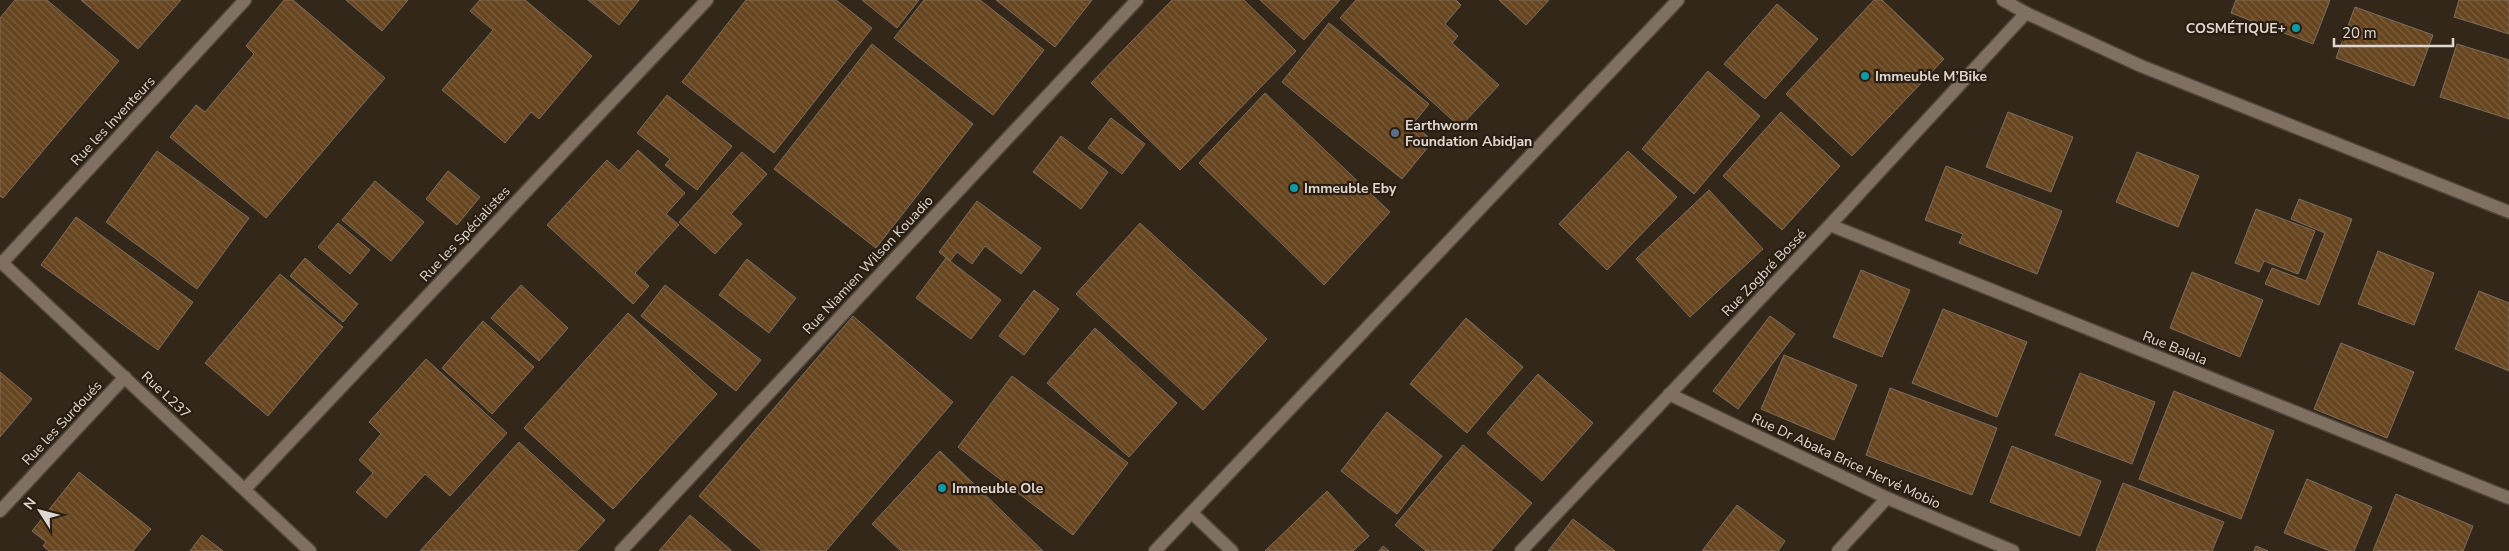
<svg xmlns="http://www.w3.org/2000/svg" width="2509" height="551" viewBox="0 0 2509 551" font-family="'Nunito Sans',sans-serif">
  <defs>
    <pattern id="building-back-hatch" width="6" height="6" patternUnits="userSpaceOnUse" patternTransform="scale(1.25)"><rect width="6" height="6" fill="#674520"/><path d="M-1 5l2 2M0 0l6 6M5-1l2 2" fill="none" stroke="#7c5f3f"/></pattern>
  </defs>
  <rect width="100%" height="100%" fill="#33271a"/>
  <path fill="url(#building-back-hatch)" stroke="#7c6d5e" d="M15,0H47L119,61L3,198L0,196V18Z
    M81,0H181L138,49Z
    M284,0H293L385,78L266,218L170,137L196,105L205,112L254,54L246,46Z
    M346,0H408L382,31Z
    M480,0H525L592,56L539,119L531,112L505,143L442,90L493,30L470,11Z
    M588,0H639L619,25Z
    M746,0H836L872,28L774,153L682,82Z
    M862,0H919L897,28Z
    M924,0H980L1044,50L993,115L894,38Z
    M996,0H1092L1055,47Z
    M1172,0H1244L1296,51L1180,170L1091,83Z
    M1260,0H1340L1304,40Z
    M1356,0H1456L1461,5L1445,24L1458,36L1452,43L1499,85L1460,127L1340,18Z
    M1499,0H1549L1526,25Z
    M1874,0H1882L1944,59L1852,156L1786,94Z
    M2236,0H2330L2313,44L2231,13Z
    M2459,0H2509V34L2454,17Z
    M1777,4L1818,39L1765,99L1724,64Z
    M2355,7L2433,35L2414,86L2336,58Z
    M1329,23L1429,104L1413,124L1433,141L1402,179L1282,82Z
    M872,44L973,124L876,248L774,169Z
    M2457,44L2509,60V119L2440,97Z
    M1708,71L1760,116L1694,194L1642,149Z
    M1265,93L1390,212L1324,285L1199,163Z
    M667,95L732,146L697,190L665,165L670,159L637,133Z
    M1781,112L1840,166L1782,230L1723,176Z
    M2008,112L2073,137L2051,192L1986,167Z
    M1111,118L1145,144L1122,174L1088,148Z
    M1061,136L1108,172L1081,209L1033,172Z
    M638,150L685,193L666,214L679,225L635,273L649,286L633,304L547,225L607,160L619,171Z
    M157,151L249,218L197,289L106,222Z
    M1628,151L1677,197L1607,270L1559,224Z
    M742,152L767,174L731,214L742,224L715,254L679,222Z
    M2137,152L2199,176L2178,227L2116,202Z
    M1946,166L2062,211L2037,274L1959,243L1963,234L1925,220Z
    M448,171L480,197L457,225L426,199Z
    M375,181L424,222L391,261L342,220Z
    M1709,190L1763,249L1690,317L1636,259Z
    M2299,199L2352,219L2319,305L2265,284L2272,268L2306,281L2325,233L2291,219Z
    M977,201L1041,248L1021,274L985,246L972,264L957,252L950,261L939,252Z
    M2256,209L2315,231L2298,274L2264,261L2259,272L2235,263Z
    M76,217L193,302L158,350L41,265Z
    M338,223L370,250L350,274L318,247Z
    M1140,223L1267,339L1203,410L1076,294Z
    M2378,251L2434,273L2414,325L2358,304Z
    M305,258L358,304L343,322L290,276Z
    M946,258L1001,300L971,339L916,298Z
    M747,259L796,298L769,333L719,295Z
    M1861,270L1910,290L1882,357L1833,337Z
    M2192,272L2263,300L2240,357L2170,328Z
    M280,274L343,327L268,416L205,363Z
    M521,285L568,328L539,361L491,318Z
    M665,285L761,360L736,391L641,316Z
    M1034,290L1059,309L1024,355L999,336Z
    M2479,291L2509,303V371L2455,349Z
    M1943,309L2027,342L1997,417L1912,383Z
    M628,313L717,394L613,509L524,428Z
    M853,316L953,402L826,551H762L699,496Z
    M1770,316L1795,334L1738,409L1713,391Z
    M1466,318L1523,367L1467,433L1410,384Z
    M483,321L534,367L492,414L442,368Z
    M1095,328L1177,403L1129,457L1047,383Z
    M2341,343L2414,372L2387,438L2314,409Z
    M1784,355L1857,385L1834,440L1761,409Z
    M426,359L507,433L450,496L425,474L386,518L356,492L373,473L359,460L381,434L369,422Z
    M0,372L32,399L0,437Z
    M2080,373L2155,402L2132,464L2055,435Z
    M1538,374L1593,423L1542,481L1487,433Z
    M1012,376L1128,463L1073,535L958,447Z
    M1890,388L1997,428L1972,495L1866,455Z
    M2174,391L2274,431L2241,519L2139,479Z
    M1387,412L1442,456L1397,514L1341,471Z
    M519,442L605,520L577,551H420Z
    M1463,445L1532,503L1491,551H1426L1395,525Z
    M2012,446L2101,481L2080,536L1990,502Z
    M940,451L1043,551H901L872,524Z
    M79,472L151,529L133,551H49L43,546L46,542L32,531Z
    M2307,479L2372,507L2354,551H2330L2284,533Z
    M2123,483L2224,522L2212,551H2096Z
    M1327,491L1369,536L1353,551H1265Z
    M2396,494L2473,526L2463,551H2373Z
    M1737,505L1785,541L1778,551H1702Z
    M690,515L732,551H659Z
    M1573,519L1615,551H1548Z
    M202,535L223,551H190Z
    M1383,546L1389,551H1379Z
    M2256,546L2268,551H2254Z"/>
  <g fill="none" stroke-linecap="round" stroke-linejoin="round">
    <g stroke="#4e443a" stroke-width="15">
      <path id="street" d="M1830,225L2509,498
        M2,263L245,0
        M1669,394L1887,498L2013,551
        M245,489L707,0
        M0,511L125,377
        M1192,513L1232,551
        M621,551L1137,0
        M1521,551L1830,225L2026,13
        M1838,551L1887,498"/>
    </g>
    <g stroke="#4e443a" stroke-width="15">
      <path id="secondary" d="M2003,0L2026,13L2141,66L2509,212
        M0,261L310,551
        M1155,551L1678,0"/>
    </g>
    <use href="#street" stroke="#7f7062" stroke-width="12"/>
    <use href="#secondary" stroke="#7f7062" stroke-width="12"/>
  </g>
  <g fill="#0f9aa8" stroke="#291d11" stroke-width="2">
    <circle cx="2296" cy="28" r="5"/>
    <circle cx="1865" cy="76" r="5"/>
    <circle cx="1294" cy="188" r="5"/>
    <circle cx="942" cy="488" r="5"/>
  </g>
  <circle fill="#5c6f8a" stroke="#291d11" stroke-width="2" cx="1395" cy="133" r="5"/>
  <g text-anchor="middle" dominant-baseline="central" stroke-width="4.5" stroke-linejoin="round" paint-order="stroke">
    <g font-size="14" font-weight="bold" fill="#e0d8d0" stroke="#291d11" text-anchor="start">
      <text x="2286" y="28" text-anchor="end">COSMÉTIQUE+</text>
      <text x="1875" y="76">Immeuble M’Bike</text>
      <text x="1405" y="125">Earthworm<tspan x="1405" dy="16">Foundation Abidjan</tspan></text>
      <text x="1304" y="188">Immeuble Eby</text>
      <text x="952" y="488">Immeuble Ole</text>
    </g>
    <g font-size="14" fill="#e0d8d0" stroke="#291d11">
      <text transform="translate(113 121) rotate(-47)">Rue les Inventeurs</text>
      <text transform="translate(465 234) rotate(-47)">Rue les Spécialistes</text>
      <text transform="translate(868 265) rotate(-47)">Rue Niamien Wilson Kouadio</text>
      <text transform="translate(1764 273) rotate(-46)">Rue Zogbré Bossé</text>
      <text transform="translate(2175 348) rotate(22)">Rue Balala</text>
      <text transform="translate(166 395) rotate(43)">Rue L237</text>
      <text transform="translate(62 423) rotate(-47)">Rue les Surdoués</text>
      <text transform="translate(1846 461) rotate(25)">Rue Dr Abaka Brice Hervé Mobio</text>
    </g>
  </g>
  <g transform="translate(40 511) rotate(306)" stroke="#291d11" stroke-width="4" paint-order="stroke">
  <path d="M0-4L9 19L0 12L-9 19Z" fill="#e0d8d0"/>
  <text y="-8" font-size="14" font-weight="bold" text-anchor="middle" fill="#e0d8d0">N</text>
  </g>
  <path d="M2334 38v8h119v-8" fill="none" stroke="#e0d8d0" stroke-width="2.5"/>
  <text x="2342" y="38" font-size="15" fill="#e0d8d0" stroke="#291d11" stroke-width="4" paint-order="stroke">20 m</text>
</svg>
